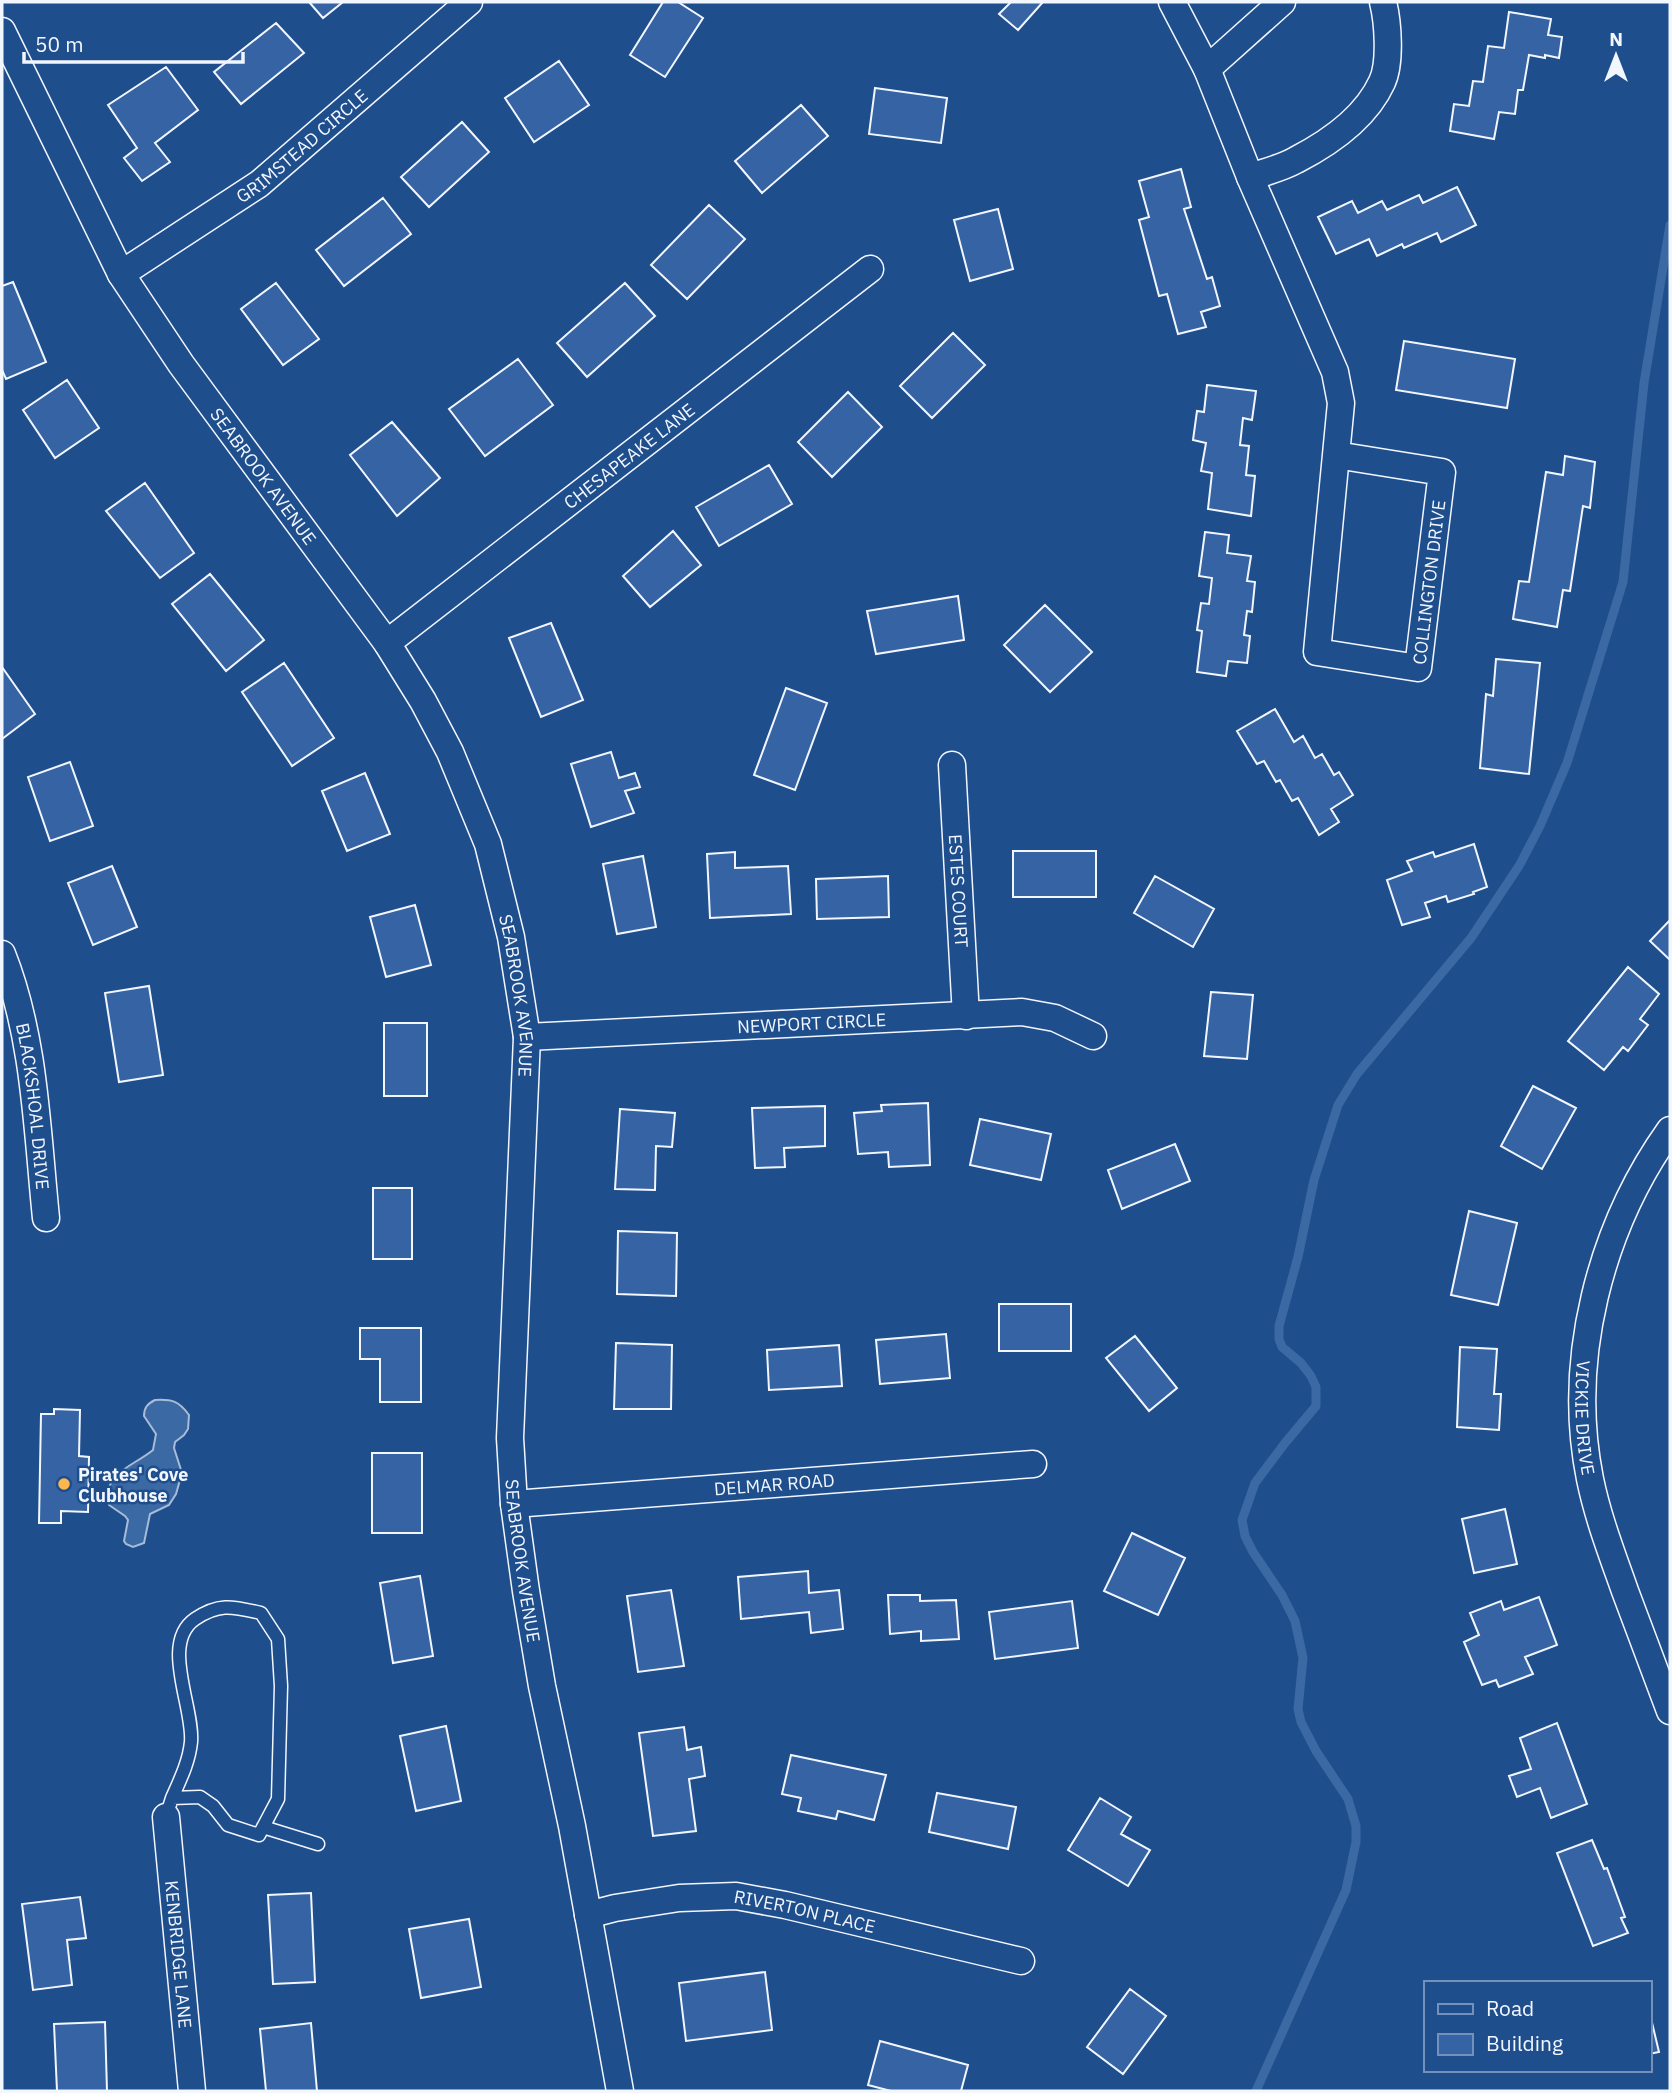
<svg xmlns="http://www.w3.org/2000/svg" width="1672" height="2093" viewBox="0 0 1672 2093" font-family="'IBM Plex Sans',sans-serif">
  <rect width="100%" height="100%" fill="#1f4e8c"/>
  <path fill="#3b69a3" stroke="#a8bbd7" stroke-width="2" d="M155,1400C172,1399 179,1401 189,1415L188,1429L184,1435L175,1442L174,1448L182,1473L176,1494L169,1505L150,1514L144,1543L133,1547L126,1544L124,1541L128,1520L125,1516L109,1505C101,1473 134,1466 153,1450L156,1434L144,1416C144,1408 147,1404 155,1400Z"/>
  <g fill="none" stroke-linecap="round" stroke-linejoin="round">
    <path stroke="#3b69a3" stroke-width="9" d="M1256,2091L1346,1890L1356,1842V1826L1348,1799L1316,1751L1301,1722L1298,1709L1303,1658L1295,1621L1282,1595L1253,1552L1245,1536L1242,1520L1255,1483L1285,1443L1316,1406V1387L1311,1376L1301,1363L1282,1347L1279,1339V1326L1298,1257L1314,1180L1338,1105L1357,1074L1471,938L1519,866L1540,826L1567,763L1623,582L1644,383L1670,225"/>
  </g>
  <path fill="#3563a3" stroke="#f2f6ff" stroke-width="2" d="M309,2H343L323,18Z
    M663,2H678L703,18L665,77L630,55Z
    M1011,2H1043L1018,30L999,14Z
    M1509,12L1551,19L1548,35L1562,37L1559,58L1545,55V58L1529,55L1523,90H1518L1515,114L1499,112L1494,139L1450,131L1454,104L1469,106L1473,81L1483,82L1488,46L1504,48Z
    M276,23L304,53L241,104L214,72Z
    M559,61L589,105L534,142L505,98Z
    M166,67L198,110L155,143L170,162L142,181L124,158L137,148L108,105Z
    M875,88L947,98L941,143L869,134Z
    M801,105L828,136L762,193L735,161Z
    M462,122L489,152L429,207L401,177Z
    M1181,169L1191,207L1184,209L1207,279L1212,277L1220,306L1201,312L1206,327L1178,334L1167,294L1159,296L1139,220L1149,217L1139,181Z
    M1457,187L1476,225L1441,242L1437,233L1404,248L1402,244L1377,256L1369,239L1336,254L1318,217L1352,201L1358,213L1382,201L1387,210L1419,195L1423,203Z
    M383,198L411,234L344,286L316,250Z
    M709,205L745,239L687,299L651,265Z
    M998,209L1013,269L970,281L954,220Z
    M13,282L46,362L6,379L2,370V286Z
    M276,283L319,339L283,365L241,309Z
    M625,283L655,316L587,377L557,343Z
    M953,333L985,365L932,418L900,386Z
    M1404,341L1515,359L1507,408L1396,390Z
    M518,359L553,405L485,456L449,409Z
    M67,380L99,428L55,458L23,410Z
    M1207,385L1256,391L1252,420L1243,418L1240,445L1249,446L1246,475L1255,476L1251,516L1208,509L1212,473L1201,471L1206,443L1193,440L1197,411L1204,412Z
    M848,392L882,427L832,477L798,442Z
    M392,422L440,478L397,516L350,455Z
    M1565,456L1595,462L1590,508L1583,506L1570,591L1563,590L1557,627L1513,619L1519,581L1529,582L1546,472L1563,475Z
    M769,465L792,504L719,546L696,507Z
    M145,483L194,553L160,578L106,511Z
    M673,531L701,565L650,607L623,576Z
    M1205,532L1229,535L1227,553L1251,556L1247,581L1255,582L1252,612L1247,611L1244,635L1250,636L1247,663L1228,661L1226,676L1197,672L1202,631L1197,630L1201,603L1209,604L1212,578L1199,576Z
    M210,574L264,640L226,671L172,604Z
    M958,596L964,640L876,654L867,611Z
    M1045,605L1092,652L1050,692L1004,645Z
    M551,623L583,700L541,717L509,638Z
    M1496,659L1540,663L1529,774L1480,768L1486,694L1493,696Z
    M284,663L334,738L292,766L242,692Z
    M2,667L35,714L2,739Z
    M786,688L827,703L795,790L754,775Z
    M1275,709L1294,742L1303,736L1315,758L1322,754L1334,775L1339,772L1353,795L1331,809L1339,822L1319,835L1298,798L1292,801L1280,780L1276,782L1264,761L1257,764L1237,731Z
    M611,752L619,778L635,773L640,787L625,791L634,813L591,827L571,764Z
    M70,762L93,826L50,841L28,777Z
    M365,773L390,834L347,851L322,791Z
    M1474,844L1487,887L1473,892L1474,894L1448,902L1446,896L1425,903L1430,917L1402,925L1387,880L1412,871L1407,861L1433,852L1435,857Z
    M1013,851H1096V897H1013Z
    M735,852V868L788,866L791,914L710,918L707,854Z
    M643,856L656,927L617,934L603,864Z
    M112,866L137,927L93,945L68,883Z
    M888,876L889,917L817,919L816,879Z
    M1155,876L1214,909L1193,947L1134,913Z
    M415,905L431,965L386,977L370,917Z
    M1670,920V960L1650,941Z
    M1628,967L1659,994L1640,1019L1648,1025L1628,1051L1623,1047L1604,1070L1568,1041Z
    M149,986L163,1075L119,1082L105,993Z
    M1211,992L1253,995L1247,1059L1204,1056Z
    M384,1023H427V1096H384Z
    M1533,1086L1576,1108L1542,1169L1501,1146Z
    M928,1103L930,1165L889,1167L888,1152L858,1154L854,1113L882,1111L881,1105Z
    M825,1106V1146L784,1148L785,1167L755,1168L752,1108Z
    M620,1109L675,1113L672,1147L656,1146L655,1190L615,1189Z
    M980,1119L1051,1134L1041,1180L970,1165Z
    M1175,1144L1190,1181L1122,1209L1108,1170Z
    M373,1188H412V1259H373Z
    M1469,1211L1517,1223L1498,1305L1451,1295Z
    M618,1231L677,1233L676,1296L617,1294Z
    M999,1304H1071V1351H999Z
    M360,1328H421V1402H380V1359H360Z
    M946,1334L950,1378L880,1384L876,1340Z
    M1135,1336L1177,1388L1149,1411L1106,1358Z
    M616,1343L672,1345L671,1409H614Z
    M839,1345L842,1386L769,1390L767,1350Z
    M1460,1347L1497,1349L1494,1394H1501L1499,1430L1457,1427Z
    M54,1409L80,1410L79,1456L89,1457L88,1512L61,1511V1523H39L41,1414H54Z
    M372,1453H422V1533H372Z
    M1505,1509L1517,1564L1474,1573L1462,1519Z
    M1132,1533L1185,1558L1158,1615L1104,1591Z
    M808,1571L809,1593L839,1590L843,1629L811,1633L809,1612L741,1619L738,1577Z
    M420,1576L433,1656L393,1663L380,1583Z
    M671,1590L684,1666L638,1672L627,1596Z
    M888,1595H920V1601L956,1600L959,1639L921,1641V1631L890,1634Z
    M1539,1597L1557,1645L1525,1657L1533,1674L1499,1687L1496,1680L1482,1685L1464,1642L1479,1635L1470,1613L1501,1601L1504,1610Z
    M1072,1601L1078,1648L995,1659L989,1612Z
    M1557,1723L1587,1804L1551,1818L1540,1788L1517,1797L1509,1776L1531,1769L1520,1738Z
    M446,1726L461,1801L416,1811L400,1736Z
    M684,1727L687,1750L701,1747L705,1776L689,1779L696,1831L653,1836L639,1733Z
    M791,1755L886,1775L874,1820L838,1811L836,1819L798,1811L801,1798L782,1794Z
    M937,1793L1016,1807L1008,1849L929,1832Z
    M1100,1798L1131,1817L1121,1834L1150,1850L1128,1886L1068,1850Z
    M1592,1840L1604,1869L1607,1868L1625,1917L1621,1918L1628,1933L1593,1946L1557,1853Z
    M311,1893L315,1982L273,1984L268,1895Z
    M80,1897L86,1938L67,1940L72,1985L33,1990L22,1904Z
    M469,1919L481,1987L421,1998L409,1929Z
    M765,1972L772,2030L686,2041L679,1983Z
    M1130,1989L1166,2016L1123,2074L1087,2047Z
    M1649,2010L1659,2052L1649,2054Z
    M105,2022L107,2091H57L54,2024Z
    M311,2023L317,2091H266L260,2029Z
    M880,2041L968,2065L961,2091H891L868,2085Z"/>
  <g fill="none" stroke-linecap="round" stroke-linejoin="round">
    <g stroke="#f2f6ff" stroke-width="15">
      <path id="service" d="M166,1817L172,1798L200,1797L213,1806L228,1825L259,1835L278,1799L281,1686L278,1639L261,1613C234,1607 220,1602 195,1619C160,1643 194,1707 191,1742C189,1762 180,1780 172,1798
        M263,1827L318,1844"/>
    </g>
    <g stroke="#f2f6ff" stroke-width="29">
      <g id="minor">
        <path id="s1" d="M1172,2L1207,69L1250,177L1335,372L1341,403L1317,652L1418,668L1442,472L1336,455"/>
        <path id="s2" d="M2,31L121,274L181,364L387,643L423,701L450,752L488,844L511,937L527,1037L510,1438L514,1504L526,1591L542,1686L572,1826L620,2091"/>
        <path d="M1207,69L1282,2"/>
        <path d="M1250,177C1265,172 1282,168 1296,160C1329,143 1366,117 1382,82C1391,63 1388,22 1383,2"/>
        <path id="s3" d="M121,274L259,184L469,2"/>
        <path id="s4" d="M387,643L870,269"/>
        <path id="s5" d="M952,765L966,1016"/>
        <path id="s6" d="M2,954C35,1037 37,1130 46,1218"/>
        <path id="s7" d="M527,1037L1022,1012L1055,1018L1093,1036"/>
        <path id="s8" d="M1670,1130C1600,1228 1566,1360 1590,1479C1598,1518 1612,1554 1625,1591C1640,1631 1655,1671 1670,1711"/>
        <path id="s9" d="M514,1504L1033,1464"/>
        <path id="s10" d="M166,1817L192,2091"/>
        <path id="s11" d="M588,1915L615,1908L679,1898L736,1896L785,1905L1021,1961"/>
      </g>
    </g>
    <use href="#service" stroke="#1f4e8c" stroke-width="12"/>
    <use href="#minor" stroke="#1f4e8c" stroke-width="26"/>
  </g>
  <circle fill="#ffb74d" stroke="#1f4e8c" stroke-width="2.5" cx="64" cy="1484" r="7"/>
  <g text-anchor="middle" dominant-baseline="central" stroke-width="5" stroke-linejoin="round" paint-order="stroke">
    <g font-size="18" fill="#f2f6ff" stroke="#1f4e8c">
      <text stroke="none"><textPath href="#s3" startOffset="222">GRIMSTEAD CIRCLE</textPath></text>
      <text stroke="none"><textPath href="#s4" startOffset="306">CHESAPEAKE LANE</textPath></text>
      <text stroke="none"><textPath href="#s2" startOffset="518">SEABROOK AVENUE</textPath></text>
      <text stroke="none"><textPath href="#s1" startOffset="875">COLLINGTON DRIVE</textPath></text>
      <text stroke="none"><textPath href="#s5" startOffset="126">ESTES COURT</textPath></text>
      <text stroke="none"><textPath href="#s2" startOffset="1106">SEABROOK AVENUE</textPath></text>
      <text stroke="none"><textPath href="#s7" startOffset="285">NEWPORT CIRCLE</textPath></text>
      <text stroke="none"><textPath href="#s6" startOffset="156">BLACKSHOAL DRIVE</textPath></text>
      <text stroke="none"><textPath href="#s8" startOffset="306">VICKIE DRIVE</textPath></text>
      <text stroke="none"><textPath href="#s9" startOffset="261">DELMAR ROAD</textPath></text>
      <text stroke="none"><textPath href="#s2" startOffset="1673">SEABROOK AVENUE</textPath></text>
      <text stroke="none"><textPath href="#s11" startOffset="220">RIVERTON PLACE</textPath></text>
      <text stroke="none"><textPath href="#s10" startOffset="138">KENBRIDGE LANE</textPath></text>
    </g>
    <g font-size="18" font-weight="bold" fill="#f2f6ff" stroke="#1f4e8c" text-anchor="start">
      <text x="78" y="1474">Pirates' Cove<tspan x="78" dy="21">Clubhouse</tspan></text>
    </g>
  </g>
  <rect width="1672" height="2093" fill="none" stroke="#f2f6ff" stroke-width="7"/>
  <rect x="1424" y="1981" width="228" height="91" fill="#1f4e8c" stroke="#7391ba" stroke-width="2"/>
  <rect x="1438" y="2004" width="35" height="10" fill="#1f4e8c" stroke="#7391ba" stroke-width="2"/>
  <text x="1486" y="2016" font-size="21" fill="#f2f6ff">Road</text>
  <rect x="1438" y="2034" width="35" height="21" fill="#3563a3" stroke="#7391ba" stroke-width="2"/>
  <text x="1486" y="2051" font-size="21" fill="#f2f6ff">Building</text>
  <g transform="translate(1616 56)" stroke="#1f4e8c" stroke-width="5" paint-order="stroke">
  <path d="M0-5L12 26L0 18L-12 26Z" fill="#f2f6ff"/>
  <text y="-10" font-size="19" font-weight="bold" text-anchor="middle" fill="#f2f6ff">N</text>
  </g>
  <path d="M24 52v10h219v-10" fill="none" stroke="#f2f6ff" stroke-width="3.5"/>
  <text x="35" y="52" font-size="21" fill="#f2f6ff" stroke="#1f4e8c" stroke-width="5" paint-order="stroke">50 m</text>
</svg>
